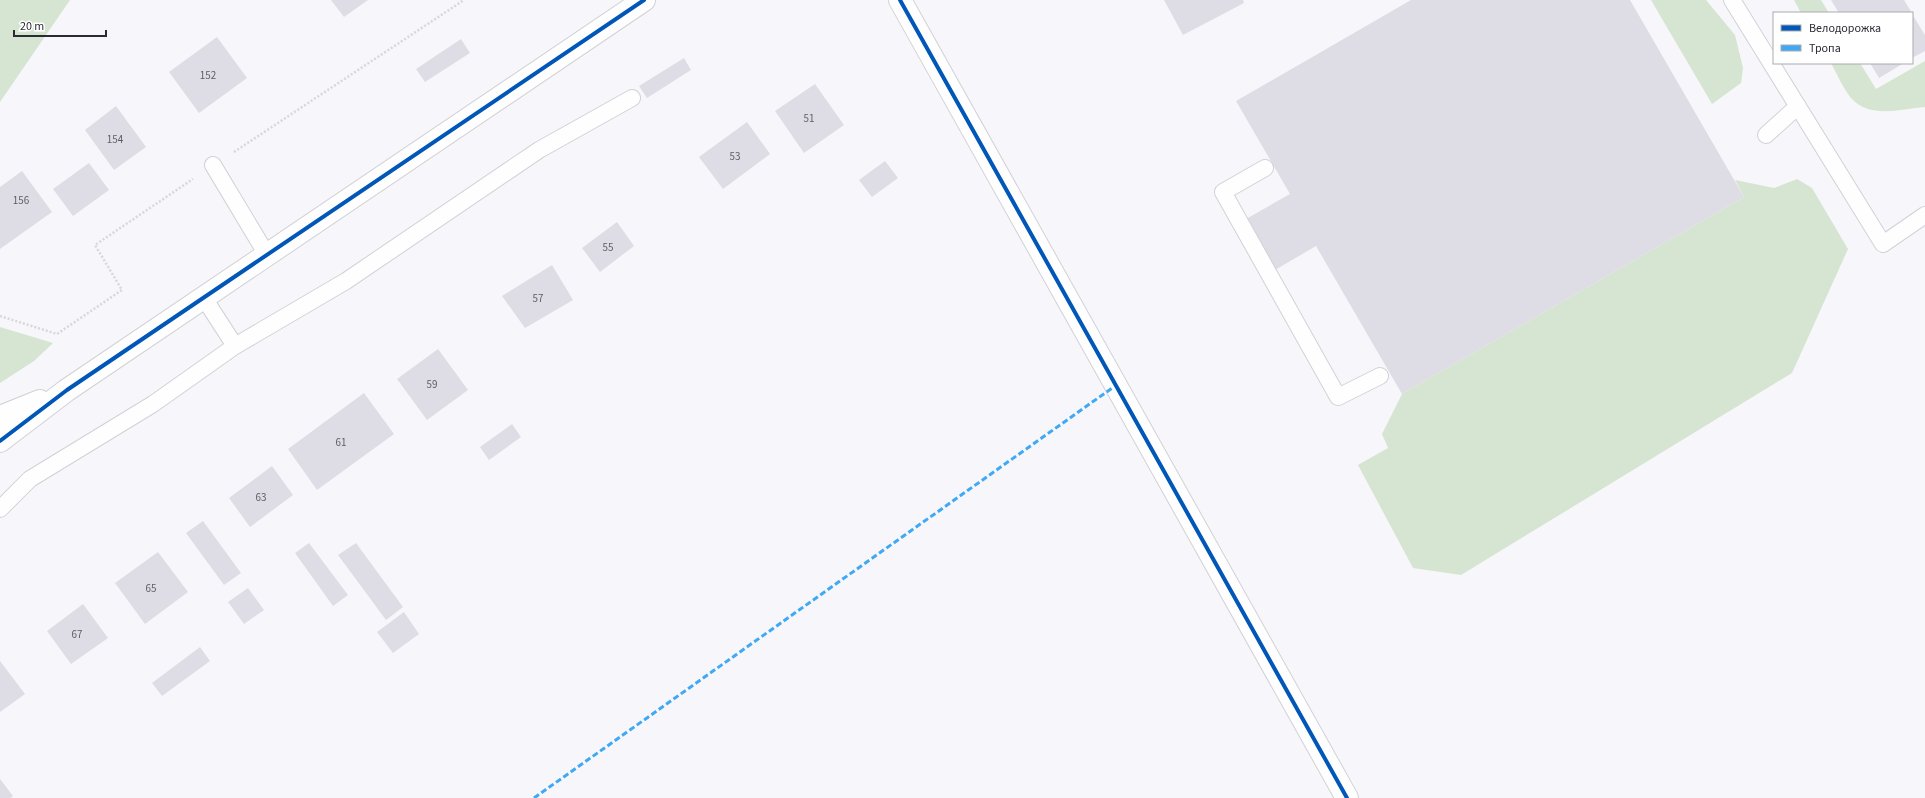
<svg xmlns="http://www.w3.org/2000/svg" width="1925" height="798" viewBox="0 0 1925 798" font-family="'Source Sans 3',sans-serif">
  <rect width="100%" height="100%" fill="#f7f6fa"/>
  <path fill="#d5e5d1" d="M0,0H70L0,102Z
    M1651,0H1706L1735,35L1743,68L1741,83L1712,104Z
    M1794,0H1821L1829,13H1801Z
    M1925,61V107C1900,109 1870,119 1851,98C1843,88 1837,74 1831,63H1860L1876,89Z
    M1797,179L1812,188L1848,249L1792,373L1461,575L1413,568L1358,465L1388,448L1382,434L1402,394L1744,197L1735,180L1774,188Z
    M0,327L53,343L34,361L0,383Z"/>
  <path fill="#dedde5" d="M331,0H368L344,17Z
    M1164,0H1243L1244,3L1183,35Z
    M1411,0H1630L1744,197L1402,394L1316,246L1275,270L1246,219L1290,194L1236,101Z
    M1831,0H1904L1912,13H1839Z
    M1912,14L1925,35V51L1912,58Z
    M217,37L247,78L199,113L169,72Z
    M461,39L470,53L425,82L416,69Z
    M684,58L691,70L647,98L639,86Z
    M1870,63H1904L1879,78Z
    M815,84L844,125L804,153L775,111Z
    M116,106L146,147L114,170L85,130Z
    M747,122L770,154L723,189L699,157Z
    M885,161L898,178L872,197L859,180Z
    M89,163L109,190L73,216L53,189Z
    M22,171L52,212L0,249V187Z
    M617,222L634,246L600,272L582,248Z
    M552,265L573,300L525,328L502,296Z
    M438,349L468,390L427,420L397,379Z
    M364,393L394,434L317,490L288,449Z
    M512,424L521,437L489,460L480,447Z
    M272,466L293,495L250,527L229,498Z
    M203,521L241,573L224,585L186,533Z
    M309,543L348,595L333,606L295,553Z
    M356,543L403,607L386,620L338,555Z
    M158,552L188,592L145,624L115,583Z
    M248,588L264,610L244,624L228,602Z
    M83,604L108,638L71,664L47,631Z
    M404,612L419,634L393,653L377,632Z
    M200,647L210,661L162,696L152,683Z
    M0,661L25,694L0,712Z
    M0,779L13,796L11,798H0Z"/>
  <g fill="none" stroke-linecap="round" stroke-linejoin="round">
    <g stroke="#d2d1d7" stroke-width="18">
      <path id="lane" d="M1732,0L1883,244L1925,215
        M1766,135L1798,106
        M213,165L267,255
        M1265,168L1223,192L1338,397L1380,376
        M204,298L235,346
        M0,509L30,479L153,404L235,346L346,281L539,150L632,98"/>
    </g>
    <g stroke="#d2d1d7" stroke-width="24">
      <path id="secondary" d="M900,0L1347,798
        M0,417L40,401
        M0,441L67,390L644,0"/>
    </g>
    <path stroke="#d8d7da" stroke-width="2.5" stroke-dasharray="2 2" stroke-linecap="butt" d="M234,152L464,0
      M0,316L57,334L122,290L95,245L193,179"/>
    <use href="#lane" stroke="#fefefe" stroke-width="16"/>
    <use href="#secondary" stroke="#fefefe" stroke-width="22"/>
    <path stroke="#3fa9f5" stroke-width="3" stroke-dasharray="6 3" stroke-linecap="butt" d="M534,798L1115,386"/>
    <g stroke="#fff" stroke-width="6">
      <path id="cycleway" d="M900,0L1347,798
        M0,441L67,390L644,0"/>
    </g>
    <use href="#cycleway" stroke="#0057b8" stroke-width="4"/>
  </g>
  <g text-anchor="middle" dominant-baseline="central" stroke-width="3" stroke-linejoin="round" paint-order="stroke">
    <g font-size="11" fill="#5c5c65">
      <text x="208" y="75">152</text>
      <text x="809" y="118">51</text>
      <text x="115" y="139">154</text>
      <text x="735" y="156">53</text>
      <text x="21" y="200">156</text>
      <text x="608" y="247">55</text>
      <text x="538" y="298">57</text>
      <text x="432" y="384">59</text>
      <text x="341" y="442">61</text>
      <text x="261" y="497">63</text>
      <text x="151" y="588">65</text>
      <text x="77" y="634">67</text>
    </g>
  </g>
  <rect x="1773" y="12" width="140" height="52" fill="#ffffff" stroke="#abaaae"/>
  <rect x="1781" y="25" width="20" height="6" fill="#0057b8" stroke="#abaaae"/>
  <text x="1809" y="32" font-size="12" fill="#2c2b35">Велодорожка</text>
  <rect x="1781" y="45" width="20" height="6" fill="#3fa9f5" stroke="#abaaae"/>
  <text x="1809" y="52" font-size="12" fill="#2c2b35">Тропа</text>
  <path d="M14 30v6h92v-6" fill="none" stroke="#2c2b35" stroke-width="2"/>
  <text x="20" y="30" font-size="12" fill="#2c2b35" stroke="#ffffff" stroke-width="3" paint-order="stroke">20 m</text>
</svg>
